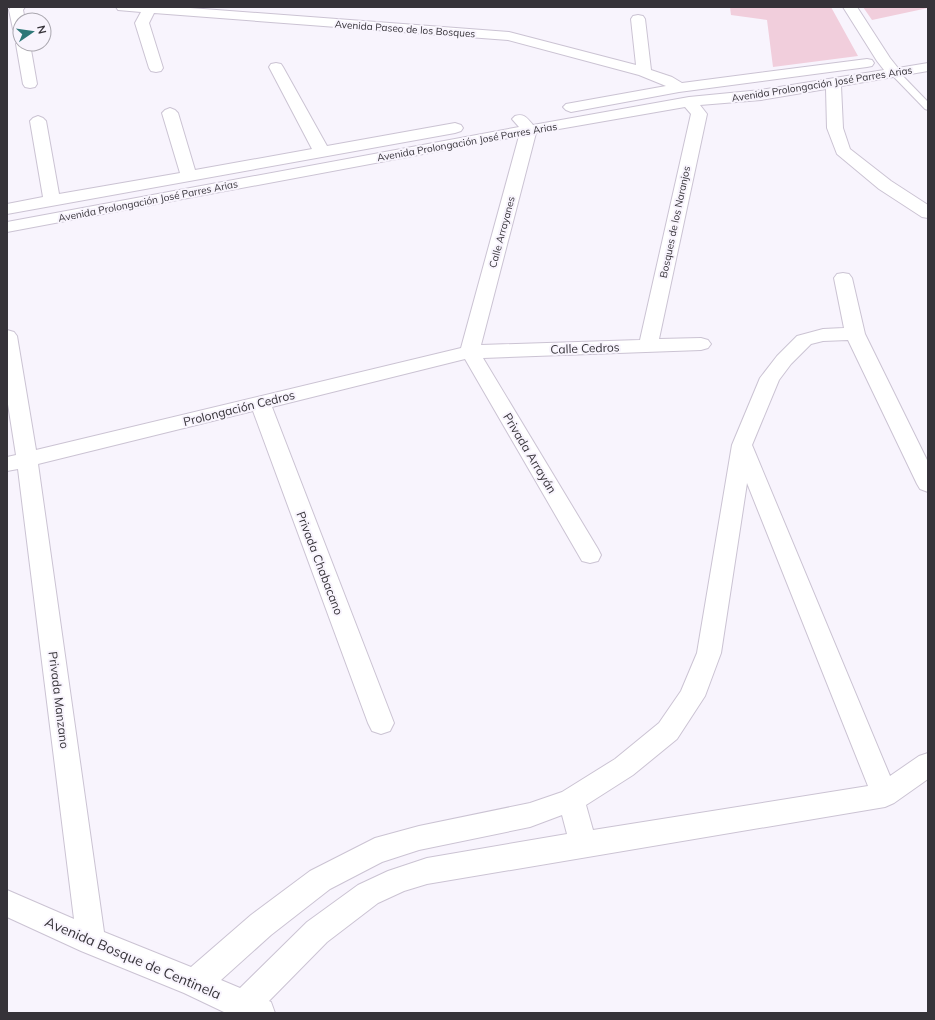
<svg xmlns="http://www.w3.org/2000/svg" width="935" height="1020" viewBox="0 0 935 1020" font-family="Mulish,sans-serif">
  <rect width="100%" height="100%" fill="#f8f4fd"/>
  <path fill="#f1cedc" d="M730,7H831L858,56L773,67L767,20L731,15Z
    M863,7H928V8L872,20Z"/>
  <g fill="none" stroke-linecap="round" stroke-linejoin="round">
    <g stroke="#cbc3d3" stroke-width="2">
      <path id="lane" d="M895,70L898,71L928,102V110L925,109L892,75L891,73Z"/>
    </g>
    <g stroke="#cbc3d3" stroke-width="2">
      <path id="street" d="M11,7H25L23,10L25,20H20V33L15,32L13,29L9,10Z
        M116,7H177L509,32L636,65L631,19L633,16L638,15L643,16L645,19L651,70L672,77L682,83L867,59L872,60L874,63L872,66L867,67L679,92L571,112L566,110L563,107L566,104L666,86L639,75L508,40L154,13L149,23L163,68L161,71L156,72L151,71L149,68L135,23L141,12L118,10Z
        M843,7H857L890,58L898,68L928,63V71L841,86L843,128L850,149L891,181L928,205V218L922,217L879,189L837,154L827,128L826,89L761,100L700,105L707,114L659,339L701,338L708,340L711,344L708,348L701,350L483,358L598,549L601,555L598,561L590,563L582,561L465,359L272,407L394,723L390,731L381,734L372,731L368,723L253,411L38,464L104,932L191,967L251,915L310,871L375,838L419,826L530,803L562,792L615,759L659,723L681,691L697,653L732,445L760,378L777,356L797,336L823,329L844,328L834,278L837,274L843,273L849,274L852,278L865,334L928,462V492L920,489L917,484L848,340L823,341L811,344L791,364L779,380L752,445L890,776L919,756L928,753V779L894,803L885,807L427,884L404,891L378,903L327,942L269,1001L271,1002L275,1013H226L184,993L81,951L7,917V890L74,919L18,469L7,471V457L16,455L7,398V330L14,332L17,336L36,450L461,348L519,136L7,232V222L519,127L512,119L515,116C524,113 527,118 533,125L689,97L761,90L884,70L877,61ZM685,107L691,114L640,340L481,345L536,133ZM747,483L868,786L593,830L586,805L633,775L677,739L705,696L721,653ZM562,815L567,834L427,858L388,871L358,885L307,922L240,988L221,980L271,935L330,889L382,862L419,850L530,827Z
        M20,40V44H30L37,84L35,87L30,88L25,87L23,84L16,44Z
        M276,63L281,64L283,67L327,146L455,123L461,125L463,128L461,131L455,133L7,214V204L43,197L30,121L33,118L38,116L43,118L46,121L59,194L180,173L162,113L165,110L170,108L175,110L178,113L195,170L312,149L269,67L271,64Z"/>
    </g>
    <use href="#lane" fill="#fff" fill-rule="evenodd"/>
    <use href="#street" fill="#fff" fill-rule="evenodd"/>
  </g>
  <g text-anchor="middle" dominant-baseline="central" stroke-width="4" stroke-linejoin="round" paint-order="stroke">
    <g font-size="10" fill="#363339" stroke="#f8f4fd">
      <text transform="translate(405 29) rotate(4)">Avenida Paseo de los Bosques</text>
      <text transform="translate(822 84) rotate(-9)">Avenida Prolongación José Parres Arias</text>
      <text transform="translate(467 142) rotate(-10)">Avenida Prolongación José Parres Arias</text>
      <text transform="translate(148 201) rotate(-11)">Avenida Prolongación José Parres Arias</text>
      <text transform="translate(675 222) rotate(-78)">Bosques de los Naranjos</text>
      <text transform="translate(502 232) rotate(-75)">Calle Arrayanes</text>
    </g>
    <g font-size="12" fill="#363339" stroke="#f8f4fd">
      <text transform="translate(585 348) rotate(-2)">Calle Cedros</text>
      <text transform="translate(239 408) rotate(-14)">Prolongación Cedros</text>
      <text transform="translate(530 453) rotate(59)">Privada Arrayán</text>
      <text transform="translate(320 563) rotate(69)">Privada Chabacano</text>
      <text transform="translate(59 700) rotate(83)">Privada Manzano</text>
    </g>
    <g font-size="14" fill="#363339" stroke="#f8f4fd">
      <text transform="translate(133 958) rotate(23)">Avenida Bosque de Centinela</text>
    </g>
  </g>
  <rect width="935" height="1020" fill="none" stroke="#363339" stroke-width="16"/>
  <g transform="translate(32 32) rotate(77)"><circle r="19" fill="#f8f4fd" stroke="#aaa7af"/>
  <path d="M0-3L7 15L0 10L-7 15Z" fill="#2e7878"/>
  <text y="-6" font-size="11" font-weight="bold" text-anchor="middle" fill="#363339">N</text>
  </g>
</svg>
